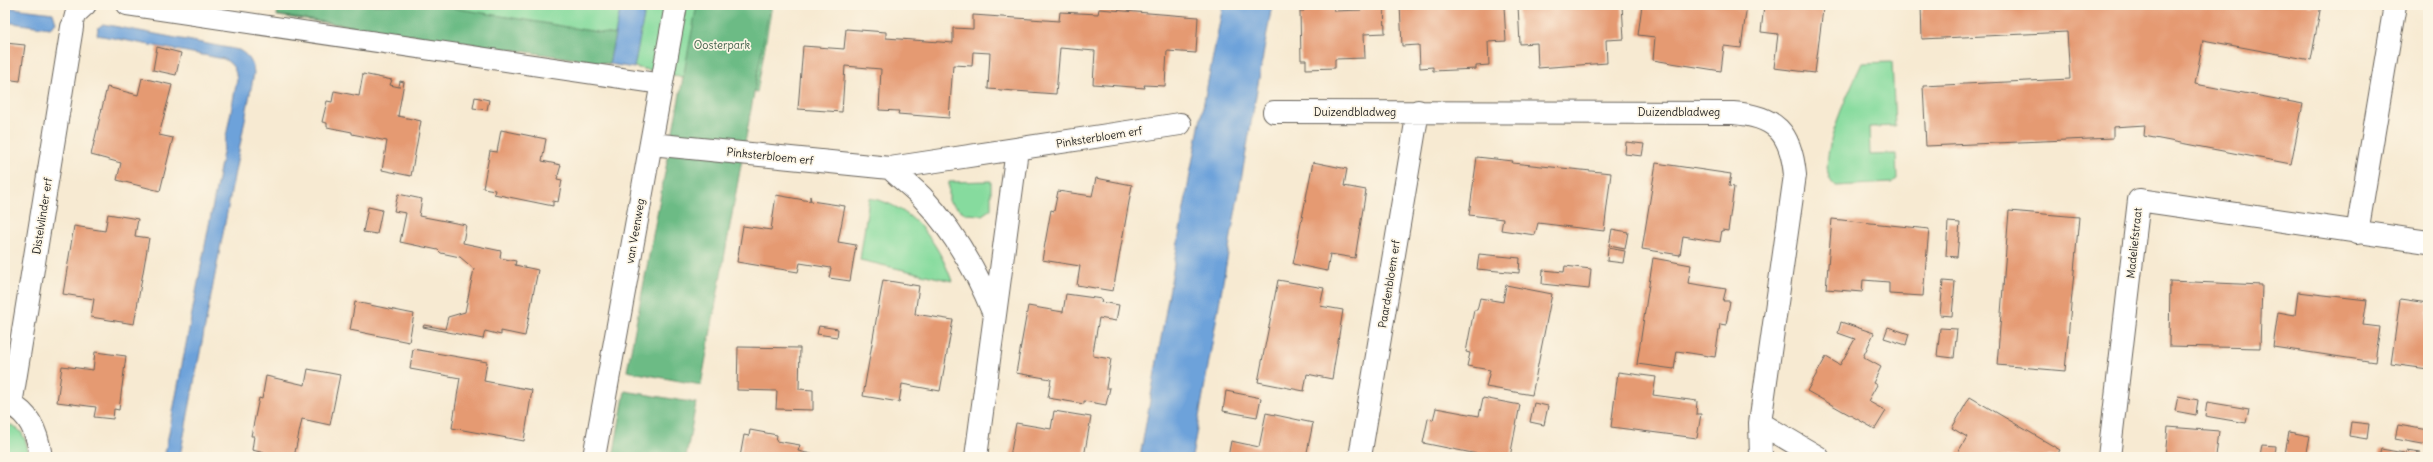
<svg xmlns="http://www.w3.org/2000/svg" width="2433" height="462" viewBox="0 0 2433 462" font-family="Delius,sans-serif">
  <rect width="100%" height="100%" fill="#fcf5e5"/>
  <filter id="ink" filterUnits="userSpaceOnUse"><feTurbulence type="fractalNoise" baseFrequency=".025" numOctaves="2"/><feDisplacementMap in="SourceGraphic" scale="8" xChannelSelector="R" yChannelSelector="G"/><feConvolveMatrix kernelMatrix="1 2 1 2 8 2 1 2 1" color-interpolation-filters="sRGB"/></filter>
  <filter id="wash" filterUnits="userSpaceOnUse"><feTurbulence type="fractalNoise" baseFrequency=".012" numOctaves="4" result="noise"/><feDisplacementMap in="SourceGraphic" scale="16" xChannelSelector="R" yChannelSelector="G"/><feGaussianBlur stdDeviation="0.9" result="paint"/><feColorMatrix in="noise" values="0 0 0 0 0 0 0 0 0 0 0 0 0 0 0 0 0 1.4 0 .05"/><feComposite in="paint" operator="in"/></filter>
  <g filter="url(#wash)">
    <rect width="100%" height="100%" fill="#f7ead2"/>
    <path fill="#86db9e" stroke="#517c5d" d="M279,5H772L757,92L634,67L277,16Z
      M1892,62L1895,126L1869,127L1870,155L1896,154L1897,179L1891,183L1836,186C1809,170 1852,85 1862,63Z
      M991,181V209L982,215L966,214L949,202V182Z
      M869,198C912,205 938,242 952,281L860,260Z
      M11,425C25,430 26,444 30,457H5V426Z"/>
    <path fill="#6cbb85" stroke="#446c50" d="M279,5H435L616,35L609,64L277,15Z
      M697,5H770L701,385L627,371Z
      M625,391L696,403L686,457H613Z"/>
    <path fill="#6da2da" stroke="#445f7b" d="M621,5H646L634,68L609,64Z
      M1223,5H1272L1192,457H1140L1192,163Z
      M5,7L53,13L56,23L50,28L5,22Z
      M103,24L239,50C249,56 253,62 254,73L180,456L165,453L237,80C236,70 233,64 224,59L97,35L98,28Z"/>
    <g id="blocks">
      <path fill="#e59a72" d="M1333,5L1334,11L1361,10V5H1384L1385,33L1364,34L1365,58L1335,59V68L1306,69V60H1301L1300,11H1304V6Z
        M1400,5L1504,6L1506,41L1488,42L1489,65L1476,66V69L1433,71V67L1420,68L1419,45L1402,46Z
        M1518,5H1622L1624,39L1606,40L1607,63L1538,68L1537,43L1520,44Z
        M1642,5H1747L1741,48L1724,46L1721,71L1653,60L1655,37L1638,35Z
        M1764,5H1794L1823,9L1815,73L1774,68L1778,34L1761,32Z
        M1921,5H2321L2311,60L2203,40L2195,84L2303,104L2291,164L2144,136L2145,125L2113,127V138L1926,146L1923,86L2070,79L2067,32L1922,39Z
        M1099,9L1198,17L1196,53L1167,51L1165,86L1144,85L1145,88L1093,84L1095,51L1060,48L1056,94L988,89L990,53L973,52L972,66L953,65L949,118L898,114L899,111L879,110L881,69L845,66L842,112L798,109L803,46L844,49L846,29L886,32V38L953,43V28L973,29V15L1059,21L1060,12L1098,14Z
        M5,43L25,45L20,81L5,79Z
        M157,47L181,53L176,75L153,70Z
        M363,74L392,80L390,85L399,87L400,81L404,82L398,116L421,121L411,176L382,170L387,141L352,134V132L327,127V123L322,122L327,101L332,102L334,91L359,96Z
        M142,78L172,85L159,135L173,138L160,191L117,180L121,163L91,155L107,87L138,95Z
        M475,97L489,100L487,110L473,108Z
        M501,130L546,139L542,161L561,165L557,179L562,180L558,202L553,201V206L494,194L495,190L483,188L490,151L497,152Z
        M1626,142L1644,144L1642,156L1625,154Z
        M5,143H9L6,166H5Z
        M1477,157L1513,161L1512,163L1611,173L1604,231L1538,223L1535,235L1501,230L1503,219L1469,215Z
        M1313,162L1347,169L1344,186L1366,190L1355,258L1330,254L1327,271L1293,264Z
        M1656,163L1731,174L1729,186L1734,187L1728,231L1722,230L1720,242L1683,236L1680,255L1642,249Z
        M1096,178L1132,185L1113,291L1077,285L1080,266L1042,260L1051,210L1054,211L1058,191L1092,196Z
        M398,194L422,199L419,216L466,225L463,243L501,251L500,258L516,261L515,265L538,270L525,336L501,331V335L485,331L483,339L423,327L424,325L445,329L448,317L465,312L474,269L460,257L441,253L438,250L400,242L406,213L394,211Z
        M776,195L810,201V196L811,201L845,206L838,242L856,245L850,281L829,278L831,268L800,263L798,272L737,262L743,226L771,230Z
        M368,207L382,210L377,234L363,232Z
        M2009,211L2079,217L2065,371L1997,365Z
        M108,214L138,219L135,236L149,238L134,324L91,317L94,299L63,294L74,226L105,231Z
        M1832,219L1929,229L1923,296L1889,294V282L1863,280L1862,292L1826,289Z
        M1948,222L1960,223L1957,257L1946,256Z
        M1612,229L1628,232L1625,249L1609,246Z
        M1608,248L1625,251L1623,263L1607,261Z
        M1479,254L1520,258L1519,273L1477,269Z
        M1653,258L1691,265L1688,283L1726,289L1723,301H1730L1726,325L1720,324L1715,357L1677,351L1674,369L1637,364Z
        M1565,266L1591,269L1589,289L1542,284L1543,270L1564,272Z
        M883,280L919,286L915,314L953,320L940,391L902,384L899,402L863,396Z
        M1278,280L1324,288L1320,306L1343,310L1332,379L1307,374L1304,391L1258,382Z
        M1943,281L1955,282L1952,316L1940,315Z
        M2170,281L2262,285L2260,348L2169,346Z
        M1506,285L1552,294L1532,395L1486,387L1490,370L1467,366L1470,353L1466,352L1474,310H1477L1480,298L1503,302Z
        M2298,292L2367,300L2363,325L2380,327L2375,362L2273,347L2278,312L2295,315Z
        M1066,294L1102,299L1101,302L1119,305L1116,321L1099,318L1093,352V356L1111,359L1106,388H1110L1106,405L1084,401V404L1048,398L1051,379L1016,373L1028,306L1063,312Z
        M2400,299L2428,303V369L2391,364Z
        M355,302L414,314L409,342L350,330Z
        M1841,322L1874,333L1863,357L1881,367L1873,383L1877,385L1868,401L1886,411L1875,429L1807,391L1826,357L1840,365L1855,339L1838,333Z
        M819,326L838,329L837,337L817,334Z
        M1888,327L1909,334L1906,345L1884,338Z
        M1940,328L1957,329L1954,358L1937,356Z
        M738,347L800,348L799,389L813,390V410L776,409L777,391L737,390Z
        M413,349L487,362L484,381L532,390L524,441L452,428L460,378L410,369Z
        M95,352L126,356L119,410L114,409L113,419L94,417L96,407L57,402L62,366L93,370Z
        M308,369L340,375L330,425L302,419L294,457H268L269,454L252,450L254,436H251L259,398L262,399L266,376L305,385Z
        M1618,372L1656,377L1653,395L1697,401L1696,414H1701L1697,438L1611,427Z
        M1226,391L1261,398L1257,417L1223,411Z
        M2178,396L2198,400L2196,415L2175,411Z
        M1970,397L2060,450L2056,457H1955L1967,437L1952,428Z
        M1483,398L1520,405L1510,457H1492L1423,443L1428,419L1433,420L1436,408L1479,416Z
        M2207,402L2249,409L2246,423L2205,416Z
        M1534,403L1548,406L1544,425L1530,422Z
        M1054,411L1091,417L1084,457H1010L1016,423L1051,429Z
        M1266,413L1313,423L1306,457H1228L1231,441L1259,447Z
        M2351,422L2369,424L2367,439L2349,436Z
        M2398,425L2428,430V445L2395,439Z
        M2168,427L2219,431L2216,457H2165Z
        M750,430L777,435L776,441L800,445L798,451L824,457H740L744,435L749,436Z
        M2289,432L2310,436L2306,457L2285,454Z
        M2262,445L2276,446L2275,457H2260Z
        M2381,449L2404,453L2403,457H2379Z
        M2406,451L2421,453L2420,457H2405Z"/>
    </g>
  </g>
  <g filter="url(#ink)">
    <use href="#blocks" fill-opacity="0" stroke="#69645c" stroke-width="1"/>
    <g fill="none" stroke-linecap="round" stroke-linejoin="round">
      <g stroke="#69645c" stroke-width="22">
        <path id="lane" d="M127,5L662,84
          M72,27L75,15L86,5"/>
      </g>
      <g stroke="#69645c" stroke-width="24">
        <path id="street" d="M1274,112L1733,113C1775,116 1791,132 1795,175L1760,423L1761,457
          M651,144L890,168L1180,124
          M890,168C900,178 912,187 922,197C953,230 977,272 994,314
          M2357,233L2395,5
          M11,405L72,27
          M5,407L11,405C31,414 38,436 41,457
          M1760,423L1818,457
          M594,457L676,5
          M976,457L1017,150
          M1360,457L1418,111
          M2109,457L2139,200L2428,242"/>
      </g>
      <use href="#lane" stroke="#fff" stroke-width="20"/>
      <use href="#street" stroke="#fff" stroke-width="22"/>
    </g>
  </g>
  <g text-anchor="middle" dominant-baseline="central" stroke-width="3.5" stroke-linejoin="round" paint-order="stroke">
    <g font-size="11" fill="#415f4a" stroke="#fcf5e5">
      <text x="722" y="45">Oosterpark</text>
    </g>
    <g font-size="11" fill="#1c1c1c" stroke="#fcf5e5">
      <text x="1355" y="112">Duizendbladweg</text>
      <text x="1679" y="112">Duizendbladweg</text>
      <text transform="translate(1099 137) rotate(-9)">Pinksterbloem erf</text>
      <text transform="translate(770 156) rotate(6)">Pinksterbloem erf</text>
      <text transform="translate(42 216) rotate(-81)">Distelvlinder erf</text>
      <text transform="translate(635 231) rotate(-80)">van Veenweg</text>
      <text transform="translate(2134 243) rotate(-84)">Madeliefstraat</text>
      <text transform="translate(1389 284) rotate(-81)">Paardenbloem erf</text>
    </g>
  </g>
  <rect width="2433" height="462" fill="none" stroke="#fcf5e5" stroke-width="20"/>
</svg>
